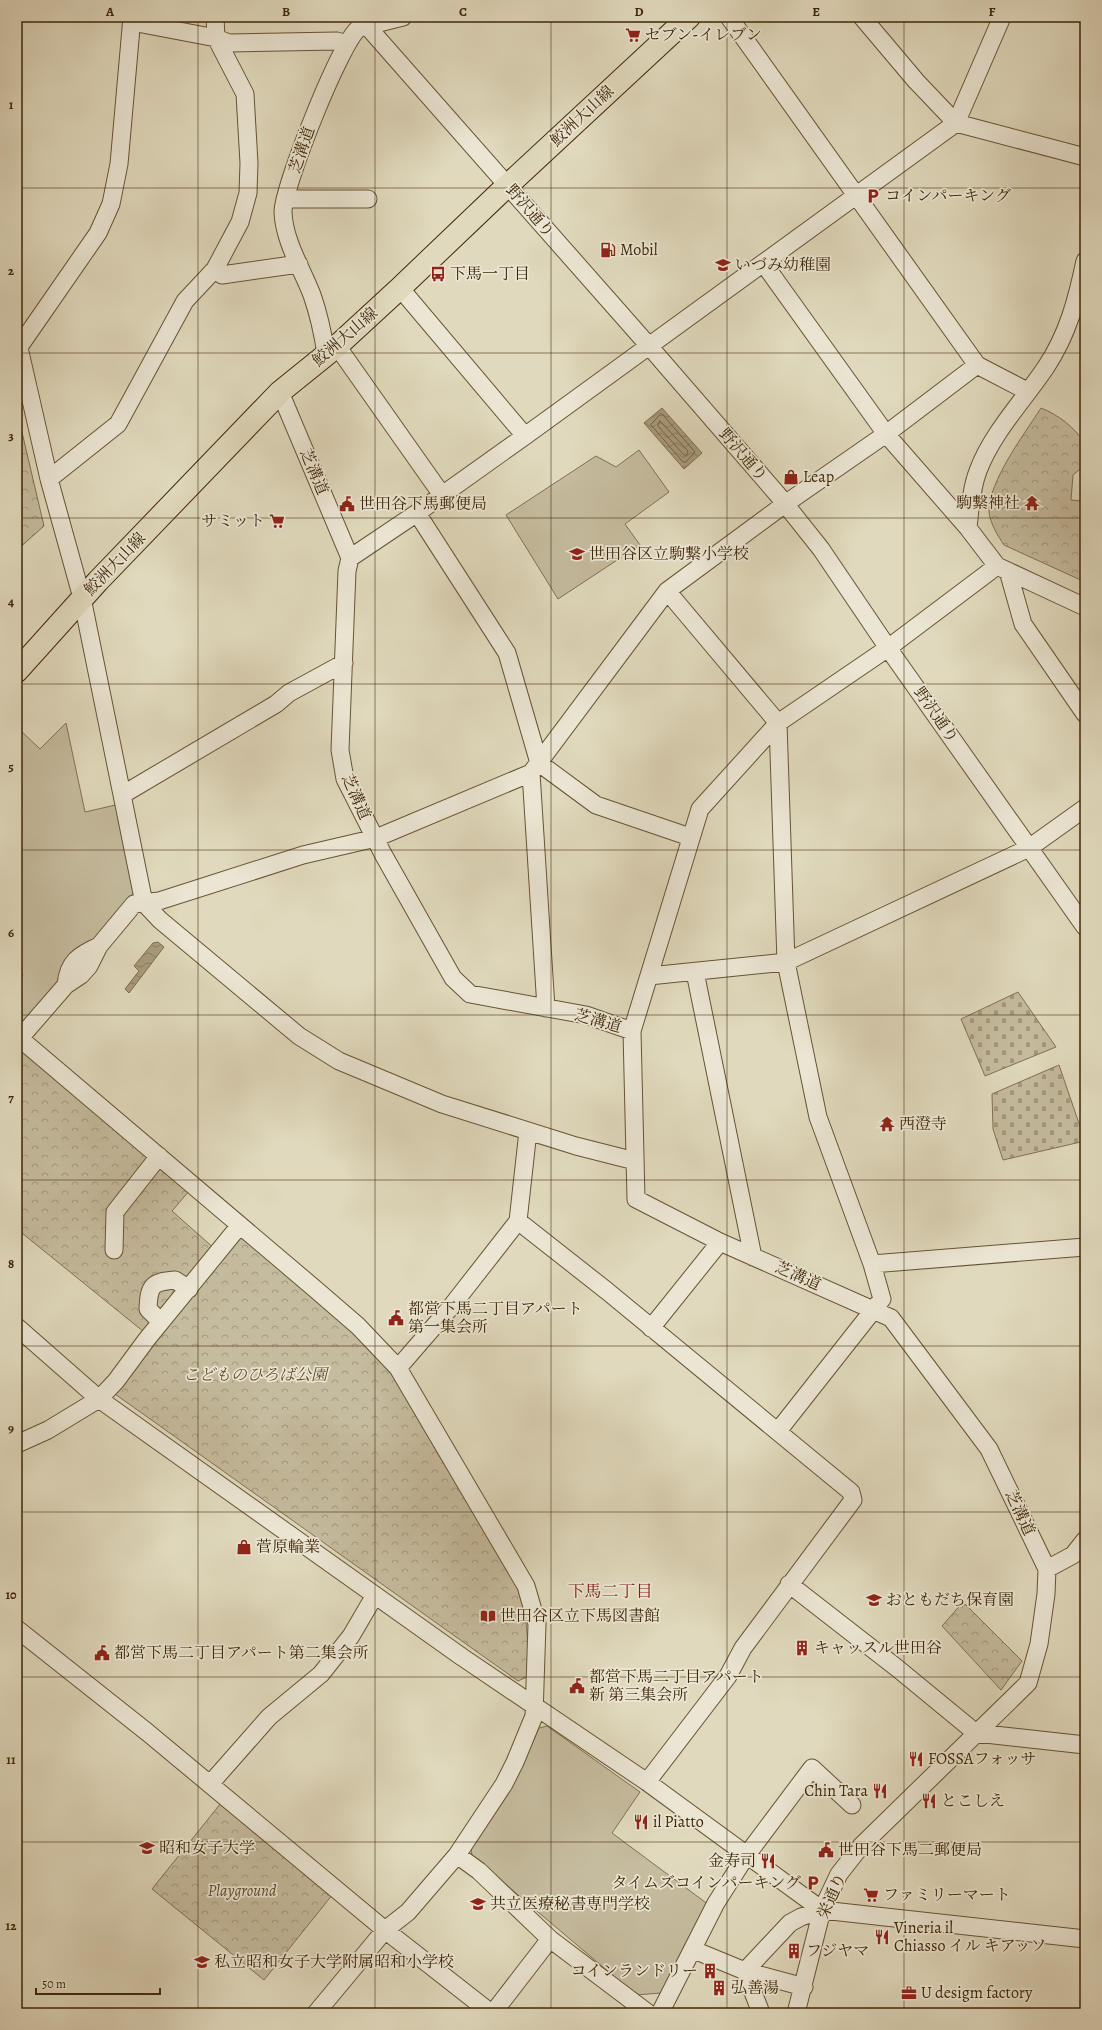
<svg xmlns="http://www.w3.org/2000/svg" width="1102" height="2030" viewBox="0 0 1102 2030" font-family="Alegreya,'Noto Serif JP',serif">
  <defs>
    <pattern id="forest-crowns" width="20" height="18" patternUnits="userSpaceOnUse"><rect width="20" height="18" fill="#c5bb9e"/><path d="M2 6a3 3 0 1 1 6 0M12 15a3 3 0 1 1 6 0" fill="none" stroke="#a1987f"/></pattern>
    <pattern id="cemetery-stones" width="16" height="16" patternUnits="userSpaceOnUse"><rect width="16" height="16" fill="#c5bb9e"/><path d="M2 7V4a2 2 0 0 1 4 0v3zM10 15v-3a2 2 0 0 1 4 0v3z" fill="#a1987f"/></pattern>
    <pattern id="water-waves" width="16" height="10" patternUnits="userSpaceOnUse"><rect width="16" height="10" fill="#a99c7e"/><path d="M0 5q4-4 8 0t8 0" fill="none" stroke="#8b7f65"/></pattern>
  </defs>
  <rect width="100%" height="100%" fill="#e0d9bd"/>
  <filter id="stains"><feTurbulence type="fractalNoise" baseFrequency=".005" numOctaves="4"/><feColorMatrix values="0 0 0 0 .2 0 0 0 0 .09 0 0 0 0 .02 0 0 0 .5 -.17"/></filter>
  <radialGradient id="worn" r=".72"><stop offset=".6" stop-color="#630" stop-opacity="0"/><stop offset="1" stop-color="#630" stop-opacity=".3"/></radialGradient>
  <path fill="#c5bb9e" stroke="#827052" d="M639,450L669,492L625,524L640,545L558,599L506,515L596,456L616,467Z
    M66,723L85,812L120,804L136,890L89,946L60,973L58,981L44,1000L17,1030V982L23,975L17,969V727L40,749Z
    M547,1726L640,1792L612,1833L709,1905L661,1993L636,1995L472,1856L471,1848L514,1783L539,1728Z"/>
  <path fill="url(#forest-crowns)" stroke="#827052" d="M1041,408C1057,414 1076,428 1084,443C1087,448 1085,459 1085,465L1073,475L1071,500L1081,501L1085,498V582L1004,545C998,536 990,523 989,512C988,482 1025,433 1041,408Z
    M17,411L44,526L17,550Z
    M17,1047L155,1160L189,1191L172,1211L216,1250L144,1332L17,1229Z
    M241,1235L345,1324L393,1371L523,1598C527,1625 529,1650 527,1677L518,1681L115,1394Z
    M963,1602L1022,1661L1001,1690L942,1626Z
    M221,1803L333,1894L264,1980L152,1889Z"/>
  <path fill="url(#cemetery-stones)" stroke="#827052" d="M1018,992L1056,1047L985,1076L961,1019Z
    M1059,1065L1085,1141L1003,1160L993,1129L992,1094Z"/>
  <path fill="url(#water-waves)" stroke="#7f6d4e" d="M662,408L702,453L684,469L644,423Z
    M158,942L164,947L129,993L125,989L139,971L134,966L153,943Z"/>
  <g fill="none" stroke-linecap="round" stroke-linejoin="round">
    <path stroke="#746142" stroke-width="1" d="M660,415H663L695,452L686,462H683L651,425Z
      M660,421L688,451L687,455H684L658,426Z"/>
    <g stroke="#675333" stroke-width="19">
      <path id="minor" d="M359,17L649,346L778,495L821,549L888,648L1085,927
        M729,17L977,365L1027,391
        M862,17L916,81L956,123L1085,157
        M132,22L216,38L229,43L337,41L347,44
        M286,199H368
        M764,264L886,434L968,528L997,566L1085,607
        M215,269L222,275L299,264
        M400,288L525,436
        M17,339L49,479L82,598L144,903L160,920L299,1036L339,1061L442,1104L576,1146L635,1161
        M337,346L442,495
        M19,347L98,233L111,204L119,164L132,17
        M326,354C323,334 319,315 312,295C302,269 284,241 283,212C283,187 341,41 359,28L403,17
        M280,392L350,558L347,571L340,750L345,779L383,854L453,978L470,994L586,1015L632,1031
        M49,479L118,424L185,301L215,269L240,222L248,193L249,163L245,94L216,38L215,17
        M417,513L507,653L539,763L596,805L690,837
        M968,528C970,510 971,489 978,471C992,433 1024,400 1046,367C1068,334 1077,299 1085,261
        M350,558L417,513L525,436L956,123L1002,17
        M1008,571L1023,624L1085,714
        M667,591L778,723L786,962L818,1117L872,1264L882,1299L778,1431
        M531,773L546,1008
        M122,795L276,704L289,693L344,663
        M695,972L753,1257
        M649,976L786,962L1029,848L1085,808
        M66,985C68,962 79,955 99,946
        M17,1036L314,1288L358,1326L398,1368L526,1586L537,1624L534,1716L515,1762L504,1784L457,1855L408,1912L385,1930L316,2013
        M20,1038L66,985L81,975L89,966L99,946L134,904L159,901L303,855L376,838L531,773L667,591L785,504L886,434L977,365
        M518,1221L528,1131
        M114,1250L115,1212L159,1156
        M872,1264L1085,1247
        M161,1322L148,1309C149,1285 152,1282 175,1280L189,1289
        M17,1327L99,1399L462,1657L647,1782L822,1910
        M651,1328L720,1242
        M398,1368L450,1308L518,1221L607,1291L851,1492L853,1500L743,1648L728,1676L647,1782
        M17,1444L48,1430L99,1399L116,1381L147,1339L240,1225
        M1047,1569L1073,1555L1085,1540
        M789,1584L897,1668L976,1733L1085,1745
        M17,1629L147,1732L385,1930L491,2013
        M210,1784L269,1717L321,1674L351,1636L375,1595
        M457,1855L479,1871L550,1939L648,2013
        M694,1950L745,1971L804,1987
        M745,1971L790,1923L801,1917L822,1910L1085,1939
        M745,1971L761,2013
        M493,2013L550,1939
        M660,2013L716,1903L746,1856L812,1768L852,1805
        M796,2013L822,1910L839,1874L861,1846L1028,1683L1039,1644L1046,1594L1047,1569L989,1449L891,1318L720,1242L636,1199L632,1031L700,809L778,723L888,648L997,566"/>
    </g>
    <g stroke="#3f2605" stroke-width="24">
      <path id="major" d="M17,671L98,581L280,392L337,346L400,288L508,185L689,17"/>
    </g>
    <use href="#minor" stroke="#ebe6d4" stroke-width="17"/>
    <use href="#major" stroke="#e0d9bd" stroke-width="22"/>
  </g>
  <path fill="none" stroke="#3f2605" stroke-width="1" stroke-opacity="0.55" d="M198,17V2013M375,17V2013M551,17V2013M727,17V2013M904,17V2013M17,188H1085M17,353H1085M17,518H1085M17,684H1085M17,850H1085M17,1015H1085M17,1180H1085M17,1346H1085M17,1512H1085M17,1677H1085M17,1842H1085"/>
  <defs>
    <g id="supermarket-bare" transform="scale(1.2)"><path d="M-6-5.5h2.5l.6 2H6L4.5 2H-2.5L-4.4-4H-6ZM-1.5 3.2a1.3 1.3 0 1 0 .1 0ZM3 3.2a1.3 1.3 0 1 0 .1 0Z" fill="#8f2418" stroke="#ebe6d4" stroke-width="2.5" paint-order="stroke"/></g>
    <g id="parking-bare" transform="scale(1.2)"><path d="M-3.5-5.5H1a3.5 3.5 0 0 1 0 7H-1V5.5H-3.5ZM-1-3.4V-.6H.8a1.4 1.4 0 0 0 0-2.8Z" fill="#8f2418" stroke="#ebe6d4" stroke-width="2.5" paint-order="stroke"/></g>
    <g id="fuel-bare" transform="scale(1.2)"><path d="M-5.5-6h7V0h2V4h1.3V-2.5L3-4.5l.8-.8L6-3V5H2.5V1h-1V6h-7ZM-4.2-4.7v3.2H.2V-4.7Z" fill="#8f2418" stroke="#ebe6d4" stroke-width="2.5" paint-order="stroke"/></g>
    <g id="school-bare" transform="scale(1.2)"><path d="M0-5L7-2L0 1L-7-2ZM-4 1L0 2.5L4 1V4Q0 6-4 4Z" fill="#8f2418" stroke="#ebe6d4" stroke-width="2.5" paint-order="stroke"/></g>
    <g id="bus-bare" transform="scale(1.2)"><path d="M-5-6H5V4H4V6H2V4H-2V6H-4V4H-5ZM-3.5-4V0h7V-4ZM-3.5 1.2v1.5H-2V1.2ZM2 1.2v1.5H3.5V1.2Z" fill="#8f2418" stroke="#ebe6d4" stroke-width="2.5" paint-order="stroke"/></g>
    <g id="shop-bare" transform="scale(1.2)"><path d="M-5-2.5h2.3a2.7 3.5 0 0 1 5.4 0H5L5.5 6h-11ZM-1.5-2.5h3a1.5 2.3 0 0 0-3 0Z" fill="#8f2418" stroke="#ebe6d4" stroke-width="2.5" paint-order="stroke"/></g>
    <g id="temple-bare" transform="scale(1.2)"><path d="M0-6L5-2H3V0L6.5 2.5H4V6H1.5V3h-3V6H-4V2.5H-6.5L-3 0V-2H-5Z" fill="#8f2418" stroke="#ebe6d4" stroke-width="2.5" paint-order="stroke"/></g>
    <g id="civic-bare" transform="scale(1.2)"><path d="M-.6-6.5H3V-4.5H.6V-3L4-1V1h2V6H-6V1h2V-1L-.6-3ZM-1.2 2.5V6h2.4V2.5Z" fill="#8f2418" stroke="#ebe6d4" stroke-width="2.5" paint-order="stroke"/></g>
    <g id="library-bare" transform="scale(1.2)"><path d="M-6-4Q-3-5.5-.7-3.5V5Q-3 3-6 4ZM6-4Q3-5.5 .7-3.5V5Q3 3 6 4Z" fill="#8f2418" stroke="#ebe6d4" stroke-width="2.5" paint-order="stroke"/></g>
    <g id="building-bare" transform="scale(1.2)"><path d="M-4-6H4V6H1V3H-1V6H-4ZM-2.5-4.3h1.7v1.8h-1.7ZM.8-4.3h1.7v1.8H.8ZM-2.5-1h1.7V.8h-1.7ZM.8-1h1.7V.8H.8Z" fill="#8f2418" stroke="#ebe6d4" stroke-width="2.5" paint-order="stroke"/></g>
    <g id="restaurant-bare" transform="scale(1.2)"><path d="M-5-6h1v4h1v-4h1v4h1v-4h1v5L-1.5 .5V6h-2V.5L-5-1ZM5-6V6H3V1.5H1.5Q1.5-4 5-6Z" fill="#8f2418" stroke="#ebe6d4" stroke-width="2.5" paint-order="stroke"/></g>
    <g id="university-bare" transform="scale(1.2)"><path d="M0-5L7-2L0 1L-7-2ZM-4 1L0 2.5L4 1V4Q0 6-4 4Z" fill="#8f2418" stroke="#ebe6d4" stroke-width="2.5" paint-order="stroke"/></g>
    <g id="office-bare" transform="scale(1.2)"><path d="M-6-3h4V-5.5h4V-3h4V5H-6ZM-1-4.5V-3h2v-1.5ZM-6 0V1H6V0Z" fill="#8f2418" stroke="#ebe6d4" stroke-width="2.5" paint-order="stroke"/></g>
  </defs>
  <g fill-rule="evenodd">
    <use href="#supermarket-bare" x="633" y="35"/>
    <use href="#parking-bare" x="873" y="196"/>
    <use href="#fuel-bare" x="608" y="250"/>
    <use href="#school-bare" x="723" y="265"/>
    <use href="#bus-bare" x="438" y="274"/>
    <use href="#shop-bare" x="791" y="477"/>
    <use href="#temple-bare" x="1032" y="503"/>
    <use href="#civic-bare" x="347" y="504"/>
    <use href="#supermarket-bare" x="277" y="521"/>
    <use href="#school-bare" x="577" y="554"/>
    <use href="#temple-bare" x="887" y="1124"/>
    <use href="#civic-bare" x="396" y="1318"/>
    <use href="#shop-bare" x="244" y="1547"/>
    <use href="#school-bare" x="874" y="1600"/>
    <use href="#library-bare" x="488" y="1616"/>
    <use href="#building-bare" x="802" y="1648"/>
    <use href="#civic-bare" x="102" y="1653"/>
    <use href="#civic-bare" x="577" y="1686"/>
    <use href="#restaurant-bare" x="916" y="1759"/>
    <use href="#restaurant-bare" x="880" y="1791"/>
    <use href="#restaurant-bare" x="929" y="1801"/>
    <use href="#restaurant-bare" x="641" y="1822"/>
    <use href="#university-bare" x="147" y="1848"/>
    <use href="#civic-bare" x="826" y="1850"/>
    <use href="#restaurant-bare" x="768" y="1861"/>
    <use href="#parking-bare" x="813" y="1883"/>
    <use href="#supermarket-bare" x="871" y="1895"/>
    <use href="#university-bare" x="478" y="1904"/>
    <use href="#restaurant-bare" x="882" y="1937"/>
    <use href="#building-bare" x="794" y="1951"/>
    <use href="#school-bare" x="202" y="1962"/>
    <use href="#building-bare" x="710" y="1971"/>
    <use href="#building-bare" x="719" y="1988"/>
    <use href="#office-bare" x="909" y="1993"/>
  </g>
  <g text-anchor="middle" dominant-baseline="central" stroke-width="3.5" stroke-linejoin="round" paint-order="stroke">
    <g font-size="16" fill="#3f2605" stroke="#ebe6d4" text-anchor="start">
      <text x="645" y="35">セブン-イレブン</text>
      <text x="885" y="196">コインパーキング</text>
      <text x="620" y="250">Mobil</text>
      <text x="735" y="265">いづみ幼稚園</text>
      <text x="450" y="274">下馬一丁目</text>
      <text x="803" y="477">Leap</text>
      <text x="1020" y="503" text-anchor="end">駒繋神社</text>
      <text x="359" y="504">世田谷下馬郵便局</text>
      <text x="265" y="521" text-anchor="end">サミット</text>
      <text x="589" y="554">世田谷区立駒繋小学校</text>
      <text x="899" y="1124">西澄寺</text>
      <text x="408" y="1309">都営下馬二丁目アパート<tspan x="408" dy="18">第一集会所</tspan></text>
      <text x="256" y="1547">菅原輪業</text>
      <text x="886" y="1600">おともだち保育園</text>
      <text x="500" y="1616">世田谷区立下馬図書館</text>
      <text x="814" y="1648">キャッスル世田谷</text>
      <text x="114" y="1653">都営下馬二丁目アパート第二集会所</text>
      <text x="589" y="1677">都営下馬二丁目アパート<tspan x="589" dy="18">新 第三集会所</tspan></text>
      <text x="928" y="1759">FOSSAフォッサ</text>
      <text x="868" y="1791" text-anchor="end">Chin Tara</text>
      <text x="941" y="1801">とこしえ</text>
      <text x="653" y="1822">il Piatto</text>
      <text x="159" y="1848">昭和女子大学</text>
      <text x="838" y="1850">世田谷下馬二郵便局</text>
      <text x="756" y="1861" text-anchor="end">金寿司</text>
      <text x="801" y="1883" text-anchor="end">タイムズコインパーキング</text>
      <text x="883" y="1895">ファミリーマート</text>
      <text x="490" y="1904">共立医療秘書専門学校</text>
      <text x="894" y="1928">Vineria il<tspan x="894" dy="18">Chiasso イル キアッソ</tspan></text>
      <text x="806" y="1951">フジヤマ</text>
      <text x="214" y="1962">私立昭和女子大学附属昭和小学校</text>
      <text x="698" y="1971" text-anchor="end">コインランドリー</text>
      <text x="731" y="1988">弘善湯</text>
      <text x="921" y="1993">U desigm factory</text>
    </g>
    <g font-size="16" fill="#3f2605" stroke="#ebe6d4">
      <text transform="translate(582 116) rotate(-43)">鮫洲大山線</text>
      <text transform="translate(302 150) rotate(-71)">芝溝道</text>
      <text transform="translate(530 211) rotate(49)">野沢通り</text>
      <text transform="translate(345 337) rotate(-41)">鮫洲大山線</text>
      <text transform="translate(743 455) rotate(49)">野沢通り</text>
      <text transform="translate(314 472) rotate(67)">芝溝道</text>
      <text transform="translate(115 564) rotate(-46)">鮫洲大山線</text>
      <text transform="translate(936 715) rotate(55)">野沢通り</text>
      <text transform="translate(356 797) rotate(66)">芝溝道</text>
      <text transform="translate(598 1021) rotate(16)">芝溝道</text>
      <text transform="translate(798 1276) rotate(24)">芝溝道</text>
      <text transform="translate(1020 1513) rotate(65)">芝溝道</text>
      <text transform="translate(832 1896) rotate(-66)">栄通り</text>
    </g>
    <g font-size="16" font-style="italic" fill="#604b2b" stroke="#ebe6d4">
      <text x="255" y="1375">こどものひろば公園</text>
      <text x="242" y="1891">Playground</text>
    </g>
    <g font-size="17" fill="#7a1f14" stroke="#ebe6d4">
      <text x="610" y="1591">下馬二丁目</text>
    </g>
  </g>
  <rect width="1102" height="2030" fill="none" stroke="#e0d9bd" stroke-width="44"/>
  <path d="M36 1988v6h124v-6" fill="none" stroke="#3f2605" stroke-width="2"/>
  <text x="42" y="1988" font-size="12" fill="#3f2605" stroke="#ebe6d4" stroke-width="3" paint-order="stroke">50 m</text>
  <rect x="22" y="22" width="1058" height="1986" fill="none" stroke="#3f2605" stroke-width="1.5"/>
  <g font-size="13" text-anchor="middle" font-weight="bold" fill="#3f2605">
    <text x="110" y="16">A</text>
    <text x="286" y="16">B</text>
    <text x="463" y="16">C</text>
    <text x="639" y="16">D</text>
    <text x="816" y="16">E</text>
    <text x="992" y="16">F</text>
    <text x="11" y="109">1</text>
    <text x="11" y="275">2</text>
    <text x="11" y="440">3</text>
    <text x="11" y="606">4</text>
    <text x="11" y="771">5</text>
    <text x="11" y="937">6</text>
    <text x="11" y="1102">7</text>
    <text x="11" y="1268">8</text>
    <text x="11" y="1433">9</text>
    <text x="11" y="1599">10</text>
    <text x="11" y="1764">11</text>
    <text x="11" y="1930">12</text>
  </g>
  <rect width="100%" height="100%" filter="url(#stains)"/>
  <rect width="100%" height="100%" fill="url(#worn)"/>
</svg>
